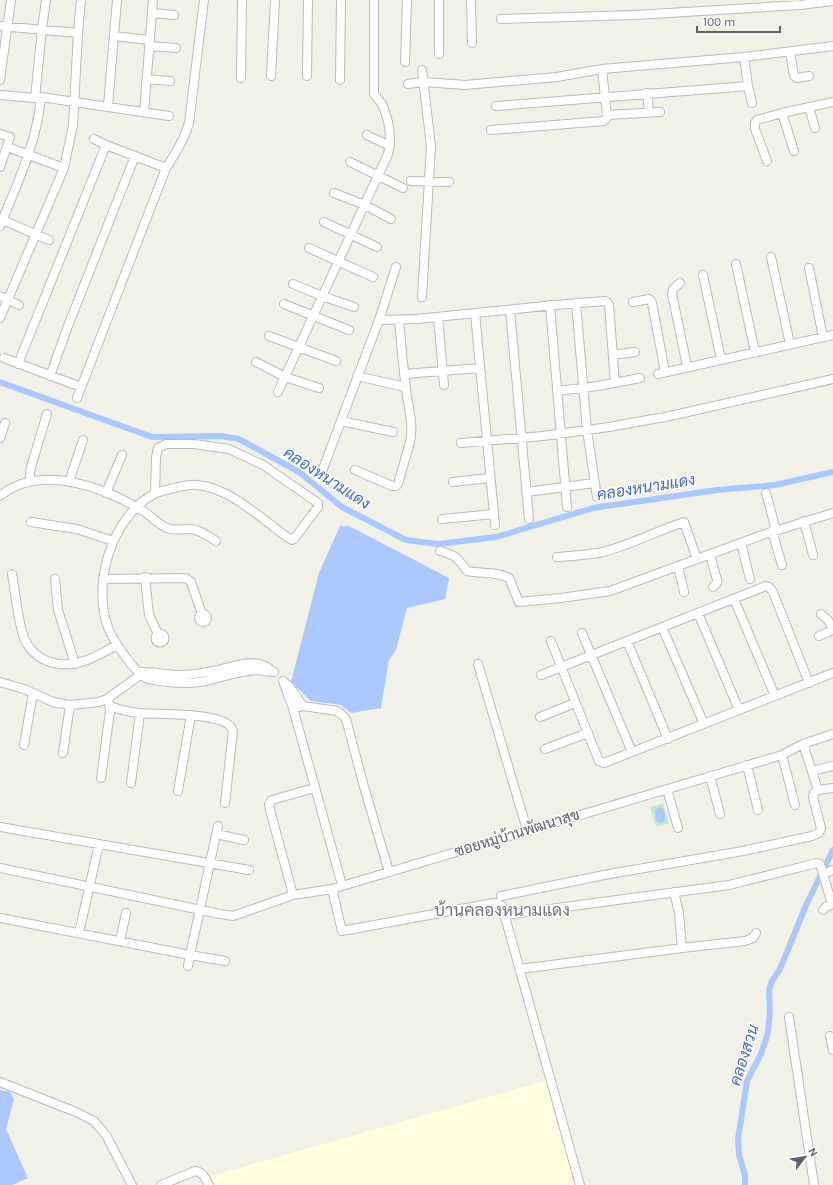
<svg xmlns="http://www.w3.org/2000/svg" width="833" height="1185" viewBox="0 0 833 1185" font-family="Karla,Sarabun,sans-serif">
  <rect width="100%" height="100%" fill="#f1f1e8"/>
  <path fill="#fffedf" d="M552,1079L581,1185H214L211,1176Z"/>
  <path fill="#c4e9cc" d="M663,803L669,823L656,827L650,807Z"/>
  <path fill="#aac8ff" d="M340,526H349L449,578L445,599L407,608L396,650L389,660L381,708L351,713L341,705L311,701L291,682L319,573Z
    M659,807L664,809L665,819L664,822L660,823L656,821L655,810Z
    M0,1090L10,1092L14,1099L6,1129L28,1178L12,1185H0Z"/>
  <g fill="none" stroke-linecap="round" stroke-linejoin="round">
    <path stroke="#aac8ff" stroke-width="6" d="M0,382L152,437L221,436L239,439L299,472L342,507L406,540L438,544L496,537L593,508L717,490L775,485L833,472
      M745,1185V1176L739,1154L738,1139L747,1081L761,1054L768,1033L770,1011L769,990L772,981L780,969L807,903L833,850"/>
    <g stroke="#babbc1" stroke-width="10">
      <path id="minor" d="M471,0L472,43
        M152,13L174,15
        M501,19L635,15L800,5L833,1
        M0,26L78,33
        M114,36L150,40
        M149,46L176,48
        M790,52L794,76L797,78L809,76
        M439,54V0
        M744,57L748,86L752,103
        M405,62L407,0
        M422,70L431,146L422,297
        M271,76L275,0
        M307,76L308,0
        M241,78L242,0
        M147,79L170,81
        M0,80L11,0
        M340,80L341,0
        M408,84L423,82L465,85L557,77L602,69L744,57L833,46
        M647,93L649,112
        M0,95L35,98L41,97L169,116
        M35,98L42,29L46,0
        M108,106L117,0
        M496,106L748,86
        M809,107L815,128
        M144,112L153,0
        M782,113L794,151
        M607,115L660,112
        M491,130L604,121L606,119L607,115L602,69
        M0,134L10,137L0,167
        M367,135L390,146
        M94,139L106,145L166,168
        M10,148L64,168
        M767,161L755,129V123L757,120L782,113L833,102
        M350,162L403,188
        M411,181L449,182
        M334,193L365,205L391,219
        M0,219L49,240
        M324,222L377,247
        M0,226C17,184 37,143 41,97
        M309,248L373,277
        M771,257L790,344
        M736,264L755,352
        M809,268L823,337
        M703,275L721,359
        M680,283L673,289L672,294L687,366
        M293,284L322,296L354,307
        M0,296L19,305
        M633,302L649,299L652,303L665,372
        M576,303L587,430L597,497
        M284,304L349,330
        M550,305L567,507
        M510,310L529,519
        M475,313L495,525
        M438,317L444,385
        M0,318L64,168L73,125L78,33L81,0
        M379,320L417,319L555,305L605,301L607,302L609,305L615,383
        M269,336L336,361
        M613,355L635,352
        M4,358L81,387
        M256,362L285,377L319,388
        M18,364L106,145
        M404,374L480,368
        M658,374L833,335
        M50,376L68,326L135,156
        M357,376L405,387
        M557,391L598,386L640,378
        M278,392L388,154C392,139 389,121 383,106C381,102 377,98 374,94V0
        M77,398L166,168C175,154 184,140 189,123L204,0
        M341,421L393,432
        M0,438L5,423
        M461,443L543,436L609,427L670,416L833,379
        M355,470L392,486H396L398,484L410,442C414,425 408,406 406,389C403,366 401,343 399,320
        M321,474L379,320L396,267
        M29,481L31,467L47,414
        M69,482L83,440
        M453,482L490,478
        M527,492L594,483
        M106,493L122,455
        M155,493L156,457L158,448L166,444H194L229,449L263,465L318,503V507L294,539L292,540C284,536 277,529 270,524C249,508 225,488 198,485C191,484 182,486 174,488C168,490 160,491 154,494C111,517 91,586 109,630C113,639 119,648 125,656C129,662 139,675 146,678C150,680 156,680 160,681C173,683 186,684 200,682C218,679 237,671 256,670C262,670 268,672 274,672
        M766,493L776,530
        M0,496C40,463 104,487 143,511C152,516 157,524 167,528C174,531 182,529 189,529C199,529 208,536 216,541
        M442,519L494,514
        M804,521L813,555
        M31,522L77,529L113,541
        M772,531L782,565
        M741,543L750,579
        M440,551C457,556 457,557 467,571C481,574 496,571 509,578L519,602L561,598L610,591L765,534L833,513
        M710,555L717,580V583L713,587
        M557,557C572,556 588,555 603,552C630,545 657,531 684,522L697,559
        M678,566L684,592
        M12,574C16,595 17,618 24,638C28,648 37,657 47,661C74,671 95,657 117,645
        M145,577L149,615L158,634
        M55,579L58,610L75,664
        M104,579L186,578L191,582L202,614
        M734,599L775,696
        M698,613L739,710
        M199 618a4 4 0 1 1 8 0a4 4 0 1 1-8 0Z
        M821,614L828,620L833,630
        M662,627L704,724
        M582,633L632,752
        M155.5 638a4.5 4.5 0 1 1 9 0a4.5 4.5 0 1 1-9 0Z
        M819,636L833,630
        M551,641L599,761L604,763L833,673
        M627,641L668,739
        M478,664L527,830
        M139,672C153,671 167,675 182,675C194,675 206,672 218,670C234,666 256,657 271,670
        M541,675L766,586L769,587L773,592L809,683
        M283,681L293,708L303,706L337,711L341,714L346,719L363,783L389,872
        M0,682L24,689L53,702L70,705L81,704L99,702L107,699L144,672
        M284,682L289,686L303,706
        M110,706C120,710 129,712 140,713C157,715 228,711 233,731L225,803
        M293,708L342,885
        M540,717L575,703
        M803,744L818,790L833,788
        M24,745L33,693
        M545,749L588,733
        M63,753L70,705
        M782,755L795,805
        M747,765L758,810
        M812,771L833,766
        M710,776L720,814
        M101,778L110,711L109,703
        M131,783L140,713
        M667,789L678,828
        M178,791L191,715
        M0,827L249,870
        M216,834L244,840
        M0,868L220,914L233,916L293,895L332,889L782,755L803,744L833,734
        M828,872L833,870
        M332,889L342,931L494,903H497L502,906L580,1185
        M674,892L679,913L682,948
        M293,895L270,810L269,804L272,800L314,788
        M501,896L604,875L743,851L812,836L819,833L821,828L813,797L814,793L818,790
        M823,910L826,907L833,904
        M505,915L729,885L817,863L820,864L832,904
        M0,918L190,955L218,826
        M79,933L99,844
        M120,941L126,913
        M188,966L190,955L225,961
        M520,969L682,948L745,941L753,938L756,933
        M789,1017L814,1185
        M830,1036L833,1050
        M0,1082L76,1112L94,1121L106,1135L132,1185
        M161,1185L195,1171C203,1172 205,1178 209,1185"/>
    </g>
    <use href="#minor" stroke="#fff" stroke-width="8"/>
  </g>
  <g text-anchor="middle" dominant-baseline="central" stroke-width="3" stroke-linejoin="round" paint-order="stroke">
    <g font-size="15" fill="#5f6168" stroke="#fff">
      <text transform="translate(517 833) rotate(-17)">ซอยหมู่บ้านพัฒนาสุข</text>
    </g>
    <g font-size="16" font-style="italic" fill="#466ac9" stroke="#fff">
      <text transform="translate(327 478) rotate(33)">คลองหนามแดง</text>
      <text transform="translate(646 487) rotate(-9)">คลองหนามแดง</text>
      <text transform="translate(744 1055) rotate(-72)">คลองสวน</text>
    </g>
    <g font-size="17" fill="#70737a" stroke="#fff">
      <text x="502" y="910">บ้านคลองหนามแดง</text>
    </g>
  </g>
  <g transform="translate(805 1157) rotate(59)" stroke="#ffffff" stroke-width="3" paint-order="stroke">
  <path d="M0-3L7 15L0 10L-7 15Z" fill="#5f6168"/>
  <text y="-6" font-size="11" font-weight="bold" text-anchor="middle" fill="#5f6168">N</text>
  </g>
  <path d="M697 26v6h83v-6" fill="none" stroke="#5f6168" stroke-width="2"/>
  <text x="703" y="26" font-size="12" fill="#5f6168" stroke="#ffffff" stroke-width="3" paint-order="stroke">100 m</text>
</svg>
